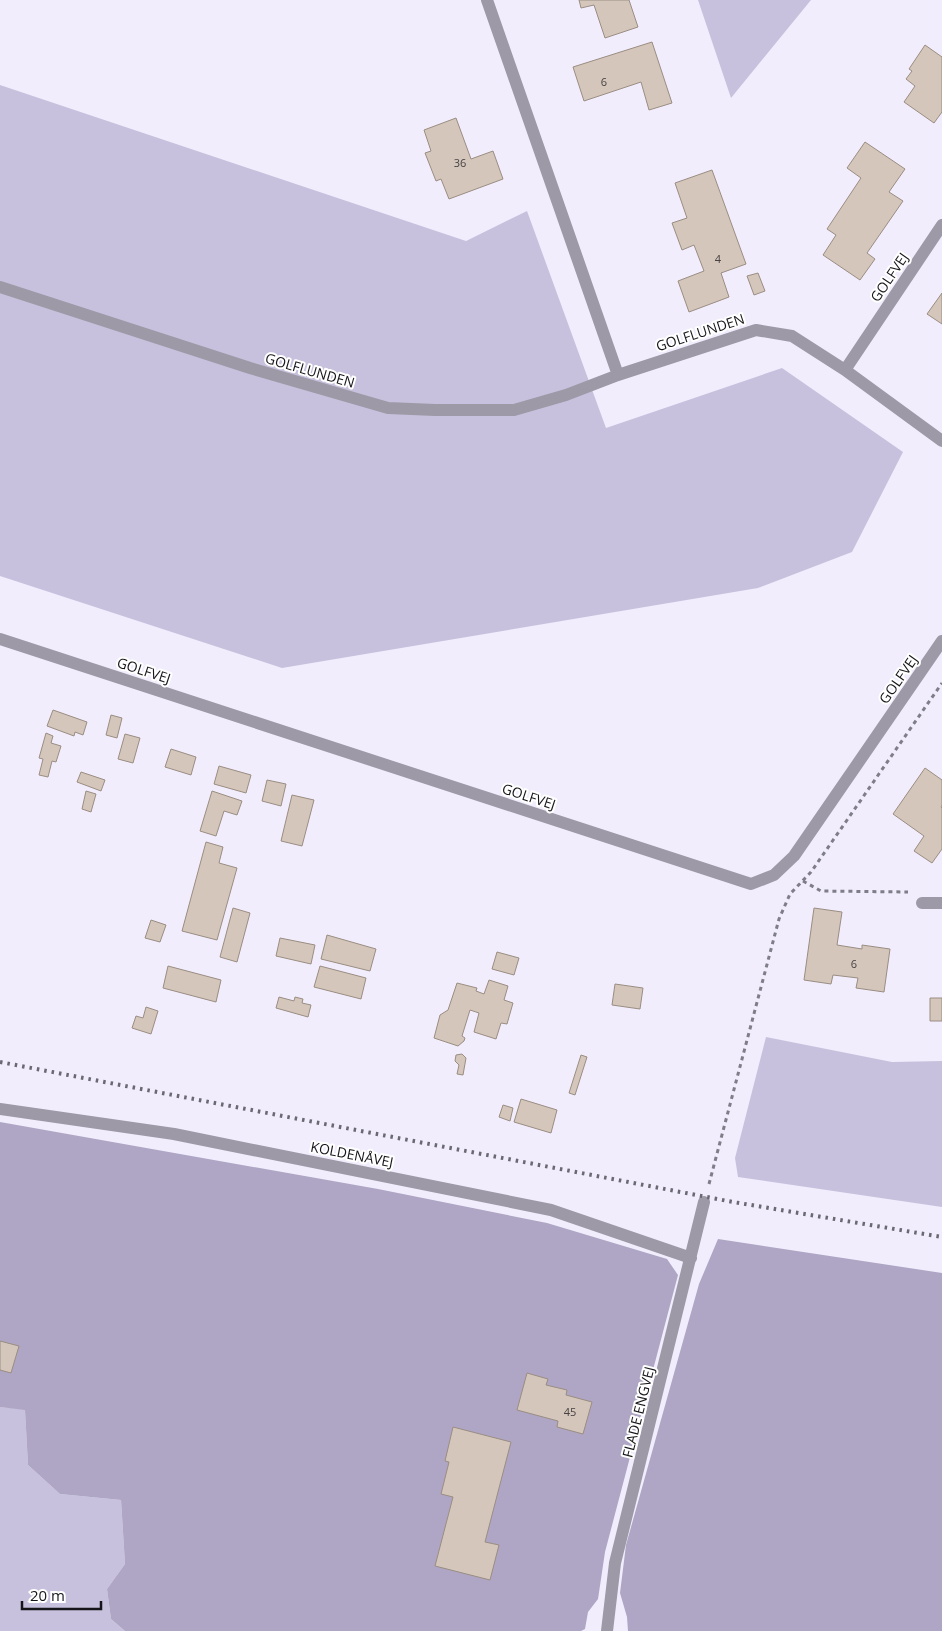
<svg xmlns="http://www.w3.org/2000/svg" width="942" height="1631" viewBox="0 0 942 1631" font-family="'Open Sans',sans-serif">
  <rect width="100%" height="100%" fill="#f1edfd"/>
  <path fill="#c8c1dd" d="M698,0H811L731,98Z
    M0,85L466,241L527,211L606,428L782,368L903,452L852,552L758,588L282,668L0,576Z
    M766,1037L892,1062L942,1061V1207L738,1177L735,1158Z
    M0,1407L25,1409L28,1465L60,1494L121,1500L125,1564L107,1589L111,1619L125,1631H0Z"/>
  <path fill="#aea6c4" d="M0,1122L378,1189L547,1223L667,1259L678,1275L605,1552L598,1599L588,1612L585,1629L581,1631H125L111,1619L107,1589L125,1564L121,1500L60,1494L28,1465L25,1410L0,1407Z
    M718,1239L942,1273V1631H628L627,1617L620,1593L626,1545L699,1284Z"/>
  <path fill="#d4c6bb" stroke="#9a8d82" d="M579,0H629L638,27L605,38L594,5L581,8Z
    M652,42L672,103L649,110L641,82L584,101L573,67Z
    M925,45L942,57V112L934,123L904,102L915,86L906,79L912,71L909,69Z
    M456,118L471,159L493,151L503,179L449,199L441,179L436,181L425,153L431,151L424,130Z
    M865,142L905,169L889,192L903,201L867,253L875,259L860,280L823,255L836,235L827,229L861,178L847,168Z
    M712,170L746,264L721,273L729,297L689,312L678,281L704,271L694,245L682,250L672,223L687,218L675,183Z
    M758,273L765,291L754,295L747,276Z
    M942,293V324L927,314Z
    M53,710L87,722L83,735L75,732L74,736L47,726Z
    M111,715L122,718L117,738L106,735Z
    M46,733L53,736L51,743L61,746L56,762L52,761L48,777L39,775L43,759L39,758Z
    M125,734L140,738L133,763L118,759Z
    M171,749L196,757L191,775L165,767Z
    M219,766L251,775L246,793L214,784Z
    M925,768L942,780V805L941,807L942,808V849L932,863L914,851L924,836L893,814Z
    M81,772L105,780L101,791L77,782Z
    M267,780L286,784L281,806L262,801Z
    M86,791L96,794L91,812L82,809Z
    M212,791L242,801L237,815L224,811L216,836L200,831Z
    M292,795L314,800L302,846L281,841Z
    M206,842L223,847L219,863L237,868L217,940L182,931Z
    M233,908L250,913L237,962L220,957Z
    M814,908L842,912L837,945L862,949V945L890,949L884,992L856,988L858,978L833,975L831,984L804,980Z
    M151,920L166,925L160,942L145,938Z
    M327,935L376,949L370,971L321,959Z
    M280,938L315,945L311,964L276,956Z
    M497,952L519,958L514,975L492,969Z
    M168,966L221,980L216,1002L163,988Z
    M320,966L366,978L361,999L314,987Z
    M489,980L508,986L504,1000L513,1003L507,1024L501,1023L496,1039L474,1032L479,1013L470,1010L462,1036L465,1038L464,1041L458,1046L434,1038L440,1015L448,1010L457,983L477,988L476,991L484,994Z
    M615,984L643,988L640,1009L612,1005Z
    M279,997L294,1001L295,997L303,999L302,1003L311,1005L308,1017L276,1008Z
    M930,998H942V1021H930Z
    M146,1007L158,1011L151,1034L132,1028L136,1016L143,1018Z
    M462,1054L466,1058L463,1075L457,1074L459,1065L455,1061L456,1055Z
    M581,1055L587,1057L575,1095L569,1093Z
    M521,1099L557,1110L551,1133L514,1122Z
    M503,1105L513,1108L510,1121L499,1117Z
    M0,1341L19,1346L11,1373L0,1370Z
    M527,1373L548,1379L546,1385L567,1390L566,1395L592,1402L583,1434L557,1427L558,1421L517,1410Z
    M453,1427L511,1442L485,1542L499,1545L490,1580L435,1566L453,1497L441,1494L449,1462L445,1461Z"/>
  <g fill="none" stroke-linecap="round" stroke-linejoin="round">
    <path stroke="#7f7d87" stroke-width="3" stroke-dasharray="4 4" stroke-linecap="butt" d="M803,881L821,891L908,892
      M709,1184L779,919L790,894L811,872L942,683"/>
    <path stroke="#9d99a7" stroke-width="12" d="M487,0L618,375
      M0,287L250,368L388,408L435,410H514L566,395L618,375L756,330L792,336L845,370L942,441
      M845,370L942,225
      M0,639L751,884L774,875L794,856L942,641
      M922,903H942
      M0,1109L174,1134L551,1210L691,1258
      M607,1631L615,1563L704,1202"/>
    <path stroke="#6a6871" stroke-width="4" stroke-dasharray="2.5 5" stroke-linecap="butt" d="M0,1062L733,1202L942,1237"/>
  </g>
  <g text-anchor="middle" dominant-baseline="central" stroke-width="4" stroke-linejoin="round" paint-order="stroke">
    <g font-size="11" fill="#464142">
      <text x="604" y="81">6</text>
      <text x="460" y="162">36</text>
      <text x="718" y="258">4</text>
      <text x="854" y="963">6</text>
      <text x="570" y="1411">45</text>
    </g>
    <g font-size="14" fill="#16151a" stroke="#fff">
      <text transform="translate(889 277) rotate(-56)">GOLFVEJ</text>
      <text transform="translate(700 332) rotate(-18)">GOLFLUNDEN</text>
      <text transform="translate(310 370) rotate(16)">GOLFLUNDEN</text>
      <text transform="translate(144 670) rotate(18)">GOLFVEJ</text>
      <text transform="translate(898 679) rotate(-55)">GOLFVEJ</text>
      <text transform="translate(529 796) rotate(18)">GOLFVEJ</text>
      <text transform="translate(352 1154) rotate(11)">KOLDENÅVEJ</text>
      <text transform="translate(638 1412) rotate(-76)">FLADE ENGVEJ</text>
    </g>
  </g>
  <path d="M22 1601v8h79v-8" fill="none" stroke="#16151a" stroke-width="2.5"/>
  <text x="30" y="1601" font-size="15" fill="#16151a" stroke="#ffffff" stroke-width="4" paint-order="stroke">20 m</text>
</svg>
